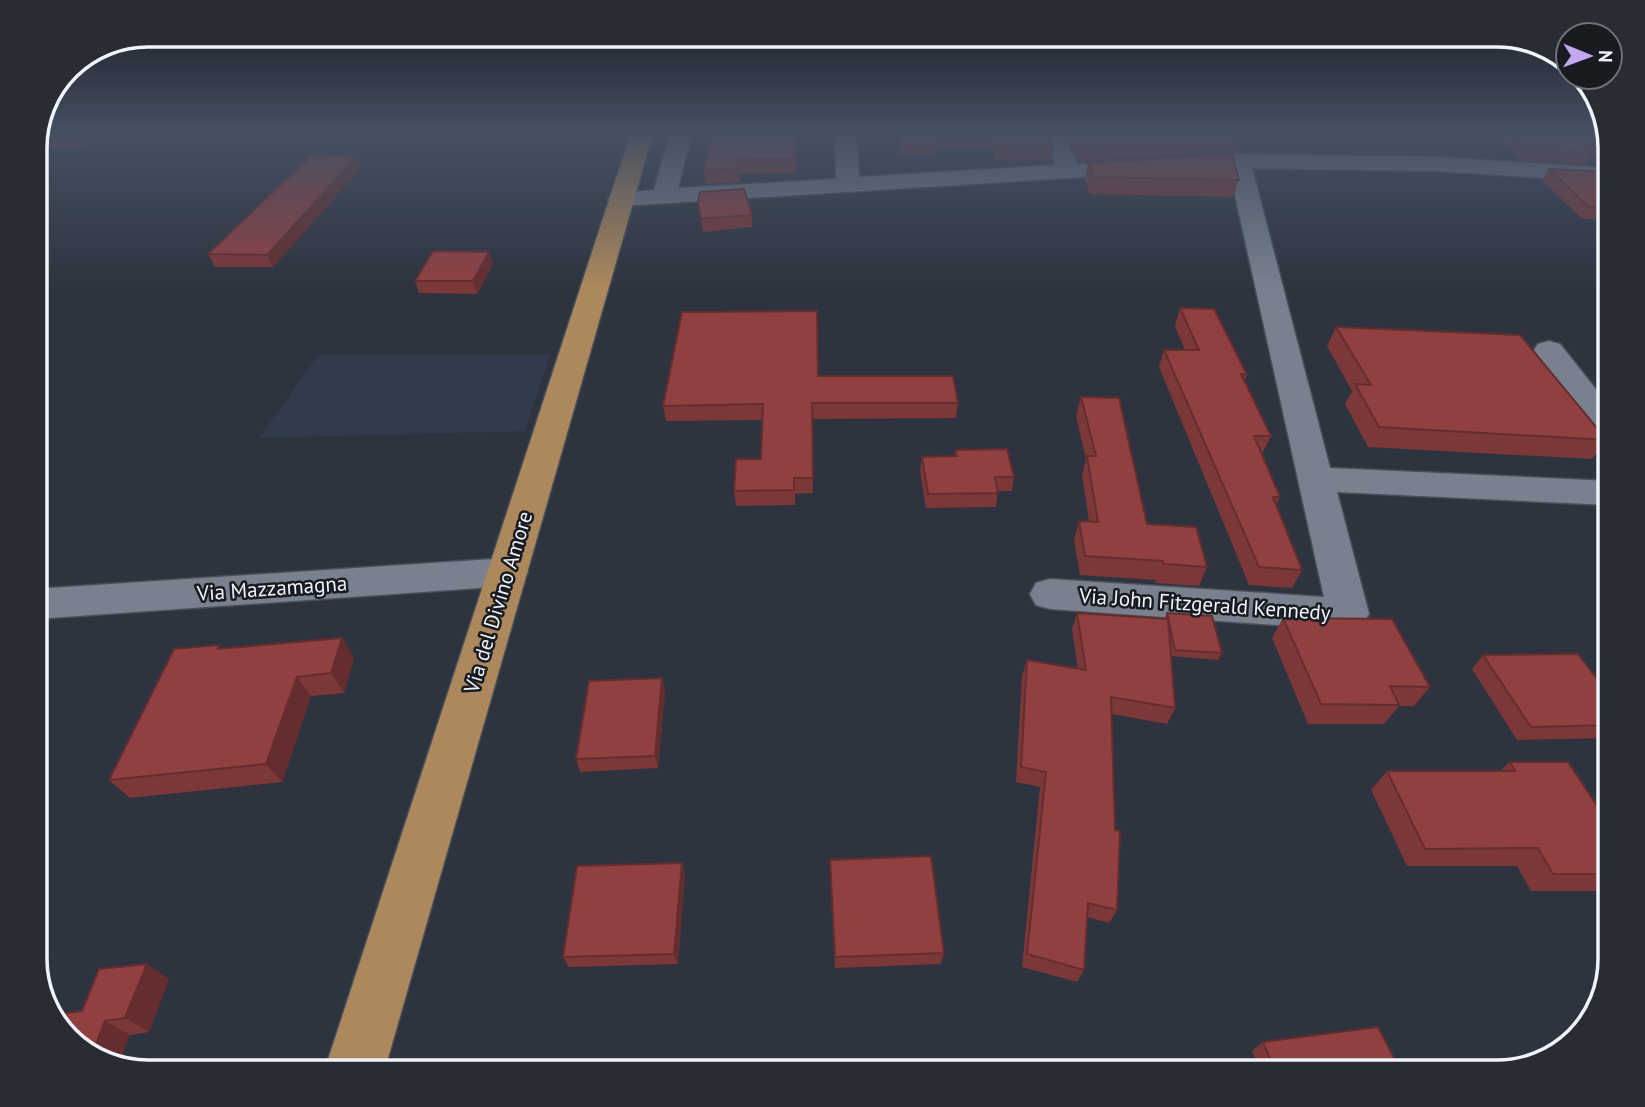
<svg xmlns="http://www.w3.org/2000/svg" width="1645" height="1107" viewBox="0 0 1645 1107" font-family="'PT Sans',sans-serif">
  <rect width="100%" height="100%" fill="#2d343f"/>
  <path fill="#313b4c" d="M319,354H414L550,355L525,431L259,438Z"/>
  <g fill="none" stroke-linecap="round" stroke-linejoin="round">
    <g stroke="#495059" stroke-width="3">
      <path id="minor" d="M835,133H856L859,177L1056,165L1042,133H1062L1078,164L1239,154L1437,157L1610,168V182L1437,171L1252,168L1330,468L1610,481V505L1337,492L1369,614L1362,625L1348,630L1050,609L1036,605L1030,594L1036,583L1050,579L1324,597L1229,168L620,206L612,204L608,199L612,194L654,190L668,140L671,135H687L690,140L678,188L836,179Z
        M1549,341L1560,344L1610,407V439L1598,436L1534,350L1538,344Z
        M508,558L522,562L528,572L522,582L508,586L35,619V589Z"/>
    </g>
    <g stroke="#495059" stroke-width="3">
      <path id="major" d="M631,133H653L384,1072H324Z"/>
    </g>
    <use href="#minor" fill="#79818e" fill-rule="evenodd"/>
    <use href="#major" fill="#ac885c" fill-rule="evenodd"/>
  </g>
  <path fill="#7c3738" d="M39,133H104L83,148L35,147V141Z
    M796,133L797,173L739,174L740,182L705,184L704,170Z
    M898,133H1046L1053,148L1051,159L996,160L992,148H937L936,155H900Z
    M1065,133H1237L1244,141L1240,151L1080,161Z
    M1494,133H1606L1610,148V158L1589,157L1585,164L1522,160Z
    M357,156L362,167L273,267H215L208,254Z
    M1088,163L1239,180L1233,197L1090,194L1085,180Z
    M1549,169L1610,172V221L1581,218L1542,180Z
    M698,201L752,215V227L703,232Z
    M489,252L493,264L477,294L419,293L415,281Z
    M1180,308L1247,375L1244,381L1271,436L1262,454H1261L1280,497L1276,506L1302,570L1292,588L1249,585L1159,367L1164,350H1185L1175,326Z
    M1336,327L1607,440L1592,459L1368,447L1345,404L1352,391L1327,346Z
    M818,376L958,403L956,418L812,419L813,493L795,494V505L736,506L734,491L761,459L763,420L666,421L663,406Z
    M1081,397L1147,524L1207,567L1199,586L1156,583L1155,580L1080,575L1074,540L1079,521H1089L1082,475L1086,459L1076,416Z
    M955,450L1014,477L1012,491H998L996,507L926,508L920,471L922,457L954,456Z
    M1077,613L1164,619L1167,613L1222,653L1218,660L1172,656L1171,649L1175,708L1167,724L1112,714L1117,910L1109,923L1087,917L1084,970L1077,982L1022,967L1040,787L1016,782L1022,676L1027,660L1078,669L1072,629Z
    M1283,618L1430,687L1414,706H1399L1384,724H1308L1272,638Z
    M342,638L354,658L344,693L311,696L282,782L130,798L109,780L222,649Z
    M1483,655L1610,696V738L1517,740L1472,669Z
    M662,678L665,691L658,768L580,772L576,759Z
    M1510,762L1610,825V891H1531L1517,866H1407L1371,790L1387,771H1500Z
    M830,860L944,953L941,964L835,968Z
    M682,863L685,875L678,964L569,967L563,957Z
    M147,964L169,979L149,1032L130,1035L82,1011Z
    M1263,1042L1401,1072H1261L1252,1051Z"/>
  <path fill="#652d2e" d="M85,133H104L83,148L77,139Z
    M357,156L362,167L273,267L267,255Z
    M489,252L493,264L477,294L473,281Z
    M342,638L354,658L344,693L331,673Z
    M297,677L311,696L282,782L266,764Z
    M662,678L665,691L658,768L655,756Z
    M682,863L685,875L678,964L674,954Z
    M147,964L169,979L149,1032L125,1018Z
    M105,1021L130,1035L119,1063L92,1055Z"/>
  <path fill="#904041" stroke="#652d2e" stroke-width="2" d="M39,133H85L77,139L37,138Z
    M711,133H796V159L737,160L739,168L704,170Z
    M899,133H1046L1053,148L998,149L994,137H936L937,144H900Z
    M1072,133H1237L1244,141L1082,150Z
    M1512,133H1606L1610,146L1584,145L1592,152L1528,148Z
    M1232,154L1239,180L1093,177L1088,163Z
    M312,155L357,156L267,255L208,254Z
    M1549,169L1610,172V208L1588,206Z
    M744,189L752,215L701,219L698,201L700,192Z
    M433,251L489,252L473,281H415Z
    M1180,308L1214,309L1247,375L1241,374L1271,436H1254L1280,497H1273L1302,570L1259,567L1164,350H1199Z
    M817,311L818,376H953L958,403H812L813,478H794V490L734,491L736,459H761L763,404L663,406L682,312Z
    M1336,327L1520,335L1607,440L1379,427L1355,384L1371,385Z
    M1081,397L1119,398L1147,524L1196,527L1207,567L1164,564L1163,561L1085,556L1079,521L1098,522L1087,456H1096Z
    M1007,449L1014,477H995L998,493L928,494L922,457L957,456L955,450Z
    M1077,613L1168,619L1175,708L1111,697L1115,830L1120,831L1117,910L1088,903L1084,970L1027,954L1046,772L1021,767L1027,660L1086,670Z
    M1167,613L1212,616L1222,653L1175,650Z
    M1283,618L1392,619L1430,687L1390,686L1399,705L1321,704Z
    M342,638L331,673L297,677L266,764L109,780L174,649L219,645L218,649Z
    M1578,654L1610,696V725L1531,727L1483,655Z
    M662,678L655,756L576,759L589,681Z
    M1510,762H1568L1610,825V832H1608L1610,834V874H1553L1538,848L1425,849L1387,771H1515Z
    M931,856L944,953L835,957L830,860Z
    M682,863L674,954L563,957L577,866Z
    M147,964L125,1018L105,1021L92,1055L85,1053L50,1015L82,1011L99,969Z
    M1378,1027L1401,1072H1276L1263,1042Z"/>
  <linearGradient id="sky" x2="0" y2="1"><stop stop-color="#191d23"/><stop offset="0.46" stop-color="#465063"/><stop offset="1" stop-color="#465063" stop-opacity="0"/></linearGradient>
  <rect width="1645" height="288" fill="url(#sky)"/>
  <g text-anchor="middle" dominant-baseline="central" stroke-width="5" stroke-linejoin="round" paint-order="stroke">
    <g font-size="21" fill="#eff4fc" stroke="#181b20">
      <text transform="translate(272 588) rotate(-4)">Via Mazzamagna</text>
      <text transform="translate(498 602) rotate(-73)">Via del Divino Amore</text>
      <text transform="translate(1205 604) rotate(4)">Via John Fitzgerald Kennedy</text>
    </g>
  </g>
  <path d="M0 0H1645V1107H0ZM148 47H1497A101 101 0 0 1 1598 148V959A101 101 0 0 1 1497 1060H148A101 101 0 0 1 47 959V148A101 101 0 0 1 148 47Z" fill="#292c32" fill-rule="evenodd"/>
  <path fill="none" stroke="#eff4fc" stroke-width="3.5" d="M148 47H1497A101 101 0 0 1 1598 148V959A101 101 0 0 1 1497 1060H148A101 101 0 0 1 47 959V148A101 101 0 0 1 148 47Z"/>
  <g transform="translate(1589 56) rotate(91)"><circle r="33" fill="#181b20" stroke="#6e7278" stroke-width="2"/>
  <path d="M0-5L12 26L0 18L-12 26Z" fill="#c4a7f1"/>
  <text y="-10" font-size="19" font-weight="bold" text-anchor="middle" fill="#eff4fc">N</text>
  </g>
</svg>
